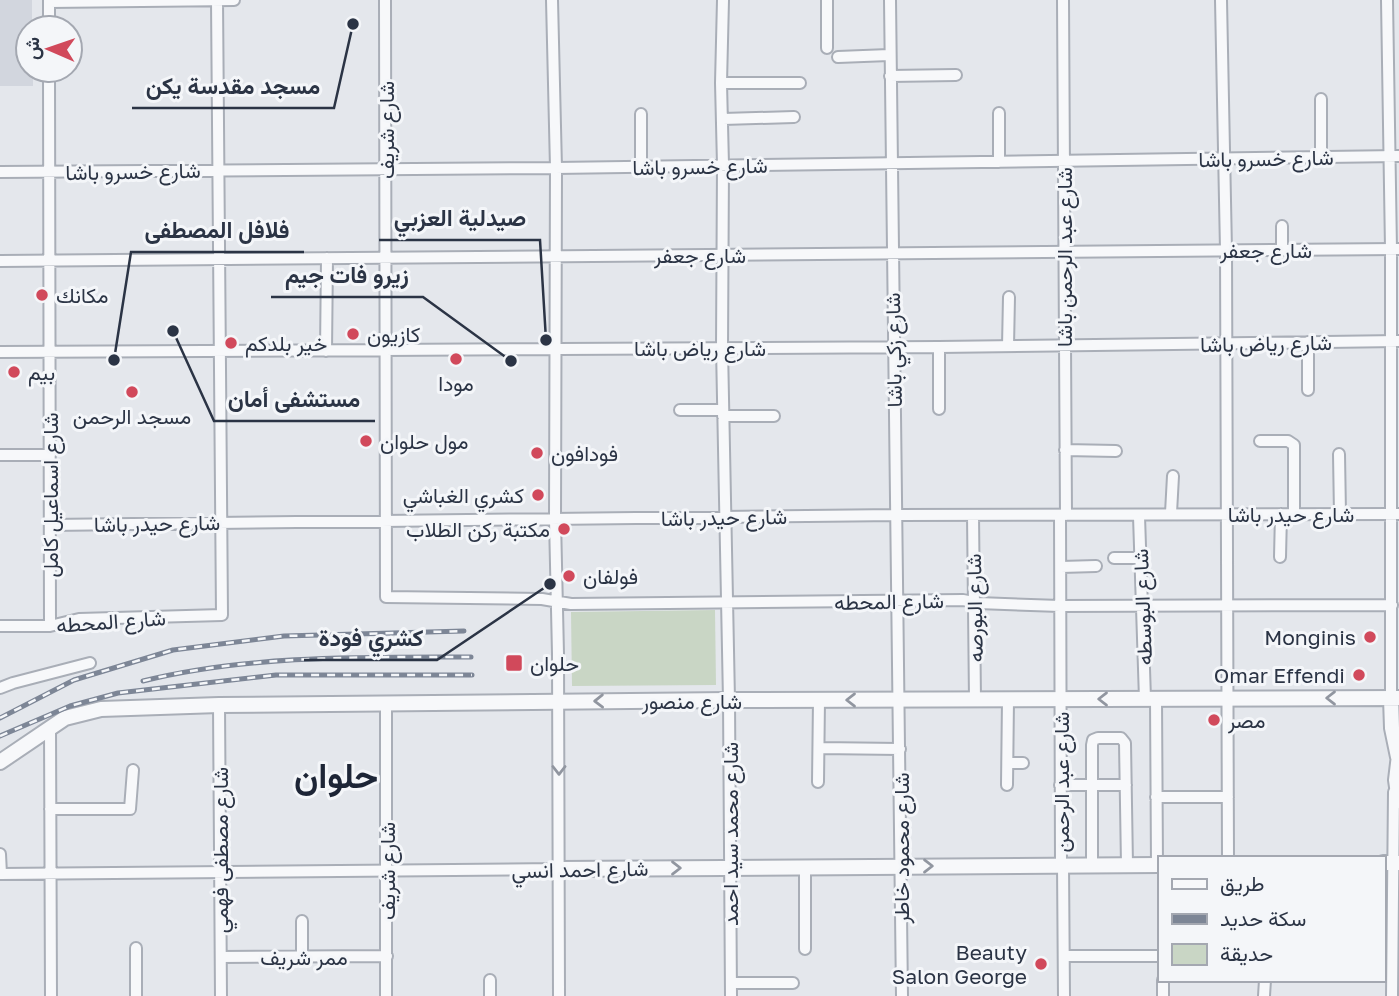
<svg xmlns="http://www.w3.org/2000/svg" width="1399" height="996" viewBox="0 0 1399 996" font-family="'Golos Text',Vazirmatn,sans-serif">
  <rect width="100%" height="100%" fill="#e4e7ec"/>
  <path fill="#d2d6de" d="M0,0H32V28H28V70H33V86H0Z"/>
  <path fill="#c9d6c5" d="M715,610L716,685L572,686L571,612Z"/>
  <g fill="none" stroke-linecap="round" stroke-linejoin="round">
    <g stroke="#a9aeb7" stroke-width="14">
      <path id="minor" d="M49,0V28
        M385,0L386,597L542,599L571,604L963,600L978,603L1060,606L1392,605
        M552,0L556,168L555,520L558,654L559,996
        M723,0L721,83L723,165L722,348L729,700L731,996
        M827,0V48
        M890,0L902,996
        M1063,0L1066,515
        M1221,0L1226,250L1228,858
        M1387,0L1391,249V698
        M49,2L234,0
        M838,57L889,55
        M49,70L50,626
        M890,76L956,75
        M721,83H800
        M999,113V162
        M723,119L794,117
        M1321,157V99
        M641,166V114
        M0,172L556,168L1399,156
        M1282,226V249
        M0,261L1399,249
        M1308,342V390
        M1008,346L1009,297
        M326,351L327,258
        M0,352L939,347L1399,341
        M939,409V347
        M680,410H723
        M723,416H774
        M1260,441H1288L1294,445V514
        M1065,450L1116,451
        M1339,454L1340,514
        M0,455H50
        M1171,513L1173,476
        M973,515L975,700
        M1060,515L1061,866
        M1139,516L1145,699
        M50,525L896,515L1399,514
        M1280,557L1281,514
        M1114,558H1141
        M1061,567L1096,566
        M0,626H50L79,619L222,615L217,0
        M0,688L13,683L90,663
        M1156,699L1157,865
        M386,703V996
        M219,705L221,996
        M50,727L51,996
        M819,748L900,749
        M1008,763H1023
        M818,782L819,700
        M1007,785L1008,700
        M1060,785H1126
        M1156,797H1228
        M50,809H130L133,770
        M0,854L1,874
        M1063,865L1064,996
        M1092,865V745L1093,740L1098,738H1121L1125,743L1127,865
        M805,868V949
        M0,874L559,869
        M1064,956H1159
        M221,957L387,956
        M302,957V921
        M490,980V996
        M1163,980V996
        M731,983H793
        M136,996V948
        M1264,996L1265,980
        M1392,996L1394,792"/>
    </g>
    <g stroke="#a9aeb7" stroke-width="18">
      <path id="tertiary" d="M1391,698L1392,728L1398,757
        M1399,755L1396,780L1399,801
        M0,762L65,718L101,709L219,705L729,700L1399,698
        M1383,863H1399
        M559,869L1159,865"/>
    </g>
    <use href="#minor" stroke="#f7f8fa" stroke-width="10"/>
    <use href="#tertiary" stroke="#f7f8fa" stroke-width="14"/>
    <g stroke="#7d8696" stroke-width="5">
      <path id="rail" d="M143,681C247,655 364,657 471,657
        M0,718L74,680L173,650L284,636L464,631
        M0,736L70,706L118,693L276,675H472"/>
    </g>
    <use href="#rail" stroke="#f4f6f9" stroke-width="2.5" stroke-dasharray="8" stroke-linecap="butt"/>
  </g>
  <defs><path id="oneway-chevron" d="M-2-3.5L2.5 0L-2 3.5" fill="none" stroke-width="1.6" stroke-linecap="round" stroke-linejoin="round" transform="scale(1.75)"/></defs>
  <g stroke="#9196a0">
    <use href="#oneway-chevron" transform="translate(1331 698) rotate(180)"/>
    <use href="#oneway-chevron" transform="translate(1103 699) rotate(180)"/>
    <use href="#oneway-chevron" transform="translate(851 700) rotate(-180)"/>
    <use href="#oneway-chevron" transform="translate(599 701) rotate(179)"/>
    <use href="#oneway-chevron" transform="translate(559 770) rotate(90)"/>
    <use href="#oneway-chevron" transform="translate(928 866)"/>
    <use href="#oneway-chevron" transform="translate(676 868)"/>
  </g>
  <g fill="#d1495b" stroke="#f4f6f9" stroke-width="2.5">
    <circle cx="42" cy="295" r="7"/>
    <circle cx="353" cy="334" r="7"/>
    <circle cx="231" cy="343" r="7"/>
    <circle cx="456" cy="359" r="7"/>
    <circle cx="14" cy="372" r="7"/>
    <circle cx="132" cy="392" r="7"/>
    <circle cx="366" cy="441" r="7"/>
    <circle cx="537" cy="453" r="7"/>
    <circle cx="538" cy="495" r="7"/>
    <circle cx="564" cy="529" r="7"/>
    <circle cx="569" cy="576" r="7"/>
    <circle cx="1370" cy="637" r="7"/>
    <rect x="505" y="654" width="18" height="18" rx="3.5"/>
    <circle cx="1359" cy="675" r="7"/>
    <circle cx="1214" cy="720" r="7"/>
    <circle cx="1041" cy="964" r="7"/>
  </g>
  <g text-anchor="middle" dominant-baseline="central" stroke-width="6" stroke-linejoin="round" paint-order="stroke">
    <g font-size="21" fill="#2b3445" stroke="#f4f6f9">
      <text transform="translate(386 130) rotate(-90)">شارع شريف</text>
      <text transform="translate(1266 158) rotate(-1)">شارع خسرو باشا</text>
      <text transform="translate(700 166) rotate(-1)">شارع خسرو باشا</text>
      <text transform="translate(133 171) rotate(-1)">شارع خسرو باشا</text>
      <text x="1266" y="250">شارع جعفر</text>
      <text x="700" y="255">شارع جعفر</text>
      <text transform="translate(1064 257) rotate(-90)">شارع عبد الرحمن باشا</text>
      <text transform="translate(1266 343) rotate(-1)">شارع رياض باشا</text>
      <text x="700" y="348">شارع رياض باشا</text>
      <text transform="translate(893 350) rotate(-91)">شارع زكي باشا</text>
      <text transform="translate(50 495) rotate(-90)">شارع اسماعيل كامل</text>
      <text x="1291" y="514">شارع حيدر باشا</text>
      <text transform="translate(724 517) rotate(-1)">شارع حيدر باشا</text>
      <text transform="translate(157 523) rotate(-1)">شارع حيدر باشا</text>
      <text transform="translate(889 601) rotate(-1)">شارع المحطه</text>
      <text transform="translate(1142 607) rotate(-92)">شارع البوسطه</text>
      <text transform="translate(974 608) rotate(-91)">شارع البورصه</text>
      <text transform="translate(111 621) rotate(-4)">شارع المحطه</text>
      <text x="692" y="701">شارع منصور</text>
      <text transform="translate(1061 782) rotate(-90)">شارع عبد الرحمن</text>
      <text transform="translate(730 834) rotate(-90)">شارع محمد سيد احمد</text>
      <text transform="translate(901 848) rotate(-90)">شارع محمود خاطر</text>
      <text transform="translate(220 850) rotate(-90)">شارع مصطفى فهمي</text>
      <text transform="translate(580 869) rotate(-1)">شارع احمد انسي</text>
      <text transform="translate(387 871) rotate(-90)">شارع شريف</text>
      <text x="304" y="957">ممر شريف</text>
    </g>
    <g font-size="21" fill="#2b3445" stroke="#f4f6f9" text-anchor="start">
      <text x="56" y="295">مكانك</text>
      <text x="367" y="334">كازيون</text>
      <text x="245" y="343">خير بلدكم</text>
      <text x="28" y="372">بيم</text>
      <text x="456" y="383" text-anchor="middle">مودا</text>
      <text x="132" y="416" text-anchor="middle">مسجد الرحمن</text>
      <text x="380" y="441">مول حلوان</text>
      <text x="551" y="453">فودافون</text>
      <text x="524" y="495" text-anchor="end">كشري الغباشي</text>
      <text x="550" y="529" text-anchor="end">مكتبة ركن الطلاب</text>
      <text x="583" y="576">فولفان</text>
      <text x="1356" y="637" text-anchor="end">Monginis</text>
      <text x="530" y="663">حلوان</text>
      <text x="1345" y="675" text-anchor="end">Omar Effendi</text>
      <text x="1228" y="720">مصر</text>
      <text x="1027" y="952" text-anchor="end">Beauty<tspan x="1027" dy="24">Salon George</tspan></text>
    </g>
    <g font-size="35" font-weight="bold" fill="#1d2536" stroke="#f4f6f9">
      <text x="336" y="775">حلوان</text>
    </g>
  </g>
  <path fill="none" stroke="#2b3445" stroke-width="2.5" d="M353 24L334 108H132M546 340L540 240H379M114 360L131 252H304M511 361L423 297H271M173 331L214 421H375M550 584L437 660H304"/>
  <g fill="#2b3445" stroke="#f4f6f9" stroke-width="2.5">
    <circle cx="353" cy="24" r="7"/>
    <circle cx="546" cy="340" r="7"/>
    <circle cx="114" cy="360" r="7"/>
    <circle cx="511" cy="361" r="7"/>
    <circle cx="173" cy="331" r="7"/>
    <circle cx="550" cy="584" r="7"/>
  </g>
  <g font-size="23" text-anchor="middle" font-weight="bold" fill="#2b3445" stroke="#f4f6f9" stroke-width="6" stroke-linejoin="round" paint-order="stroke">
    <text x="233" y="94">مسجد مقدسة يكن</text>
    <text x="460" y="226">صيدلية العزبي</text>
    <text x="217" y="238">فلافل المصطفى</text>
    <text x="347" y="283">زيرو فات جيم</text>
    <text x="294" y="407">مستشفى أمان</text>
    <text x="371" y="646">كشري فودة</text>
  </g>
  <rect x="1158" y="856" width="228" height="126" fill="#f4f6f9" stroke="#a4a8b1" stroke-width="2"/>
  <rect x="1172" y="879" width="35" height="10" fill="#f7f8fa" stroke="#a4a8b1" stroke-width="2"/>
  <text x="1220" y="891" font-size="21" fill="#2b3445">طريق</text>
  <rect x="1172" y="914" width="35" height="10" fill="#7d8696" stroke="#a4a8b1" stroke-width="2"/>
  <text x="1220" y="926" font-size="21" fill="#2b3445">سكة حديد</text>
  <rect x="1172" y="944" width="35" height="21" fill="#c9d6c5" stroke="#a4a8b1" stroke-width="2"/>
  <text x="1220" y="961" font-size="21" fill="#2b3445">حديقة</text>
  <g transform="translate(49 49) rotate(272)"><circle r="33" fill="#f4f6f9" stroke="#a4a8b1" stroke-width="2"/>
  <path d="M0-5L12 26L0 18L-12 26Z" fill="#d1495b"/>
  <text y="-10" font-size="19" font-weight="bold" text-anchor="middle" fill="#2b3445">ش</text>
  </g>
</svg>
